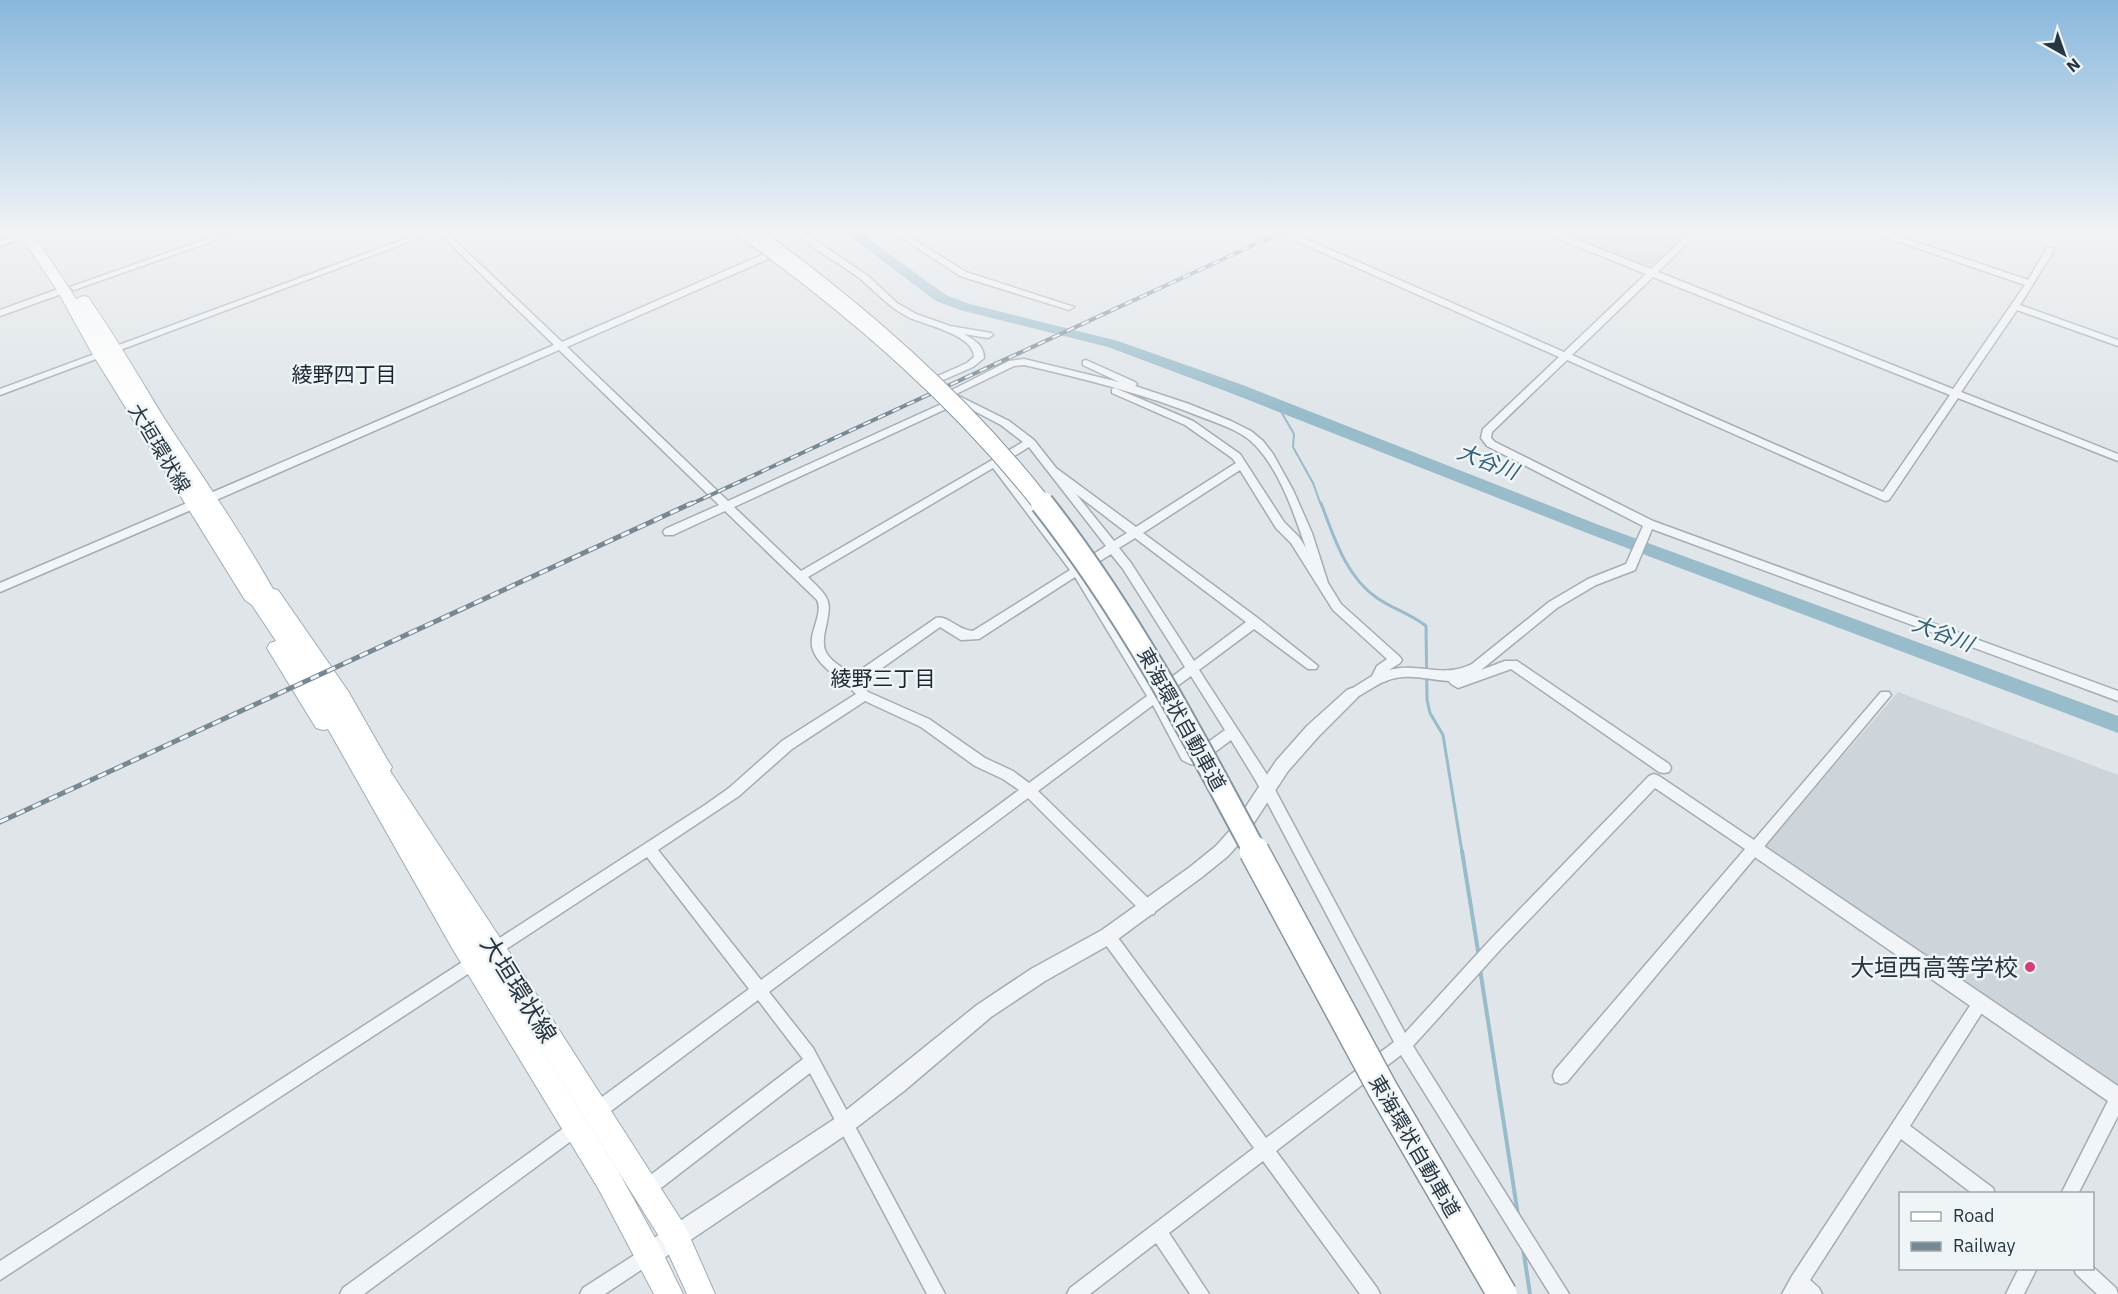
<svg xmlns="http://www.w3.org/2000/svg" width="2118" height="1294" viewBox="0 0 2118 1294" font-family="'IBM Plex Sans','Noto Sans JP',sans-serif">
  <rect width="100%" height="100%" fill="#dfe5e9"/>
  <path fill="#cdd5db" d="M1553,232H1690L1650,268Z
    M1898,692L2118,775V1087L1764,847Z"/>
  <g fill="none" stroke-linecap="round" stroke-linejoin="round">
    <path stroke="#98bcca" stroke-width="2" d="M1279,408L1294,434L1293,447L1313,483L1321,505"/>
    <path stroke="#98bcca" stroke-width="3" d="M1321,503C1334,537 1346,577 1377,598C1393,609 1411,614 1426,626L1427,700L1430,713L1443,735L1462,852"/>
    <path stroke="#98bcca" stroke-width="4" d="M1462,851L1479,957
      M1480,969L1518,1215
      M1523,1248L1530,1294"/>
    <path fill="#98bcca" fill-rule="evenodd" d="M844,232H859L946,295L970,304L1118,341L1240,384L1599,525L2118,716V733L1587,533L1228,392L1108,347L960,310L936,301Z"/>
    <g stroke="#a4adb3" stroke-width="3">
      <path id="minor" d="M28,232H40L0,246V240Z
        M227,232H238L77,289L74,290L70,287Z
        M424,232H435L0,395V389Z
        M438,232H446L562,342L778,248H784V252L567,347L728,501L959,396L1009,421L1034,440L1056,468L1136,527L1236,463L1232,458L1185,425L1112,393V389L1115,388L1193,421L1240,454L1284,522L1299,537L1306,548C1294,514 1281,473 1256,446C1242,431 1222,425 1204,418C1145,394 1085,379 1024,365L1014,366L954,395H948L946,393L1009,361L1024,359L1119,382L1083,365V361L1086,360L1135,382L1137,384L1135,386L1189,404L1231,421L1251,431L1263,441L1273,454L1293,490L1312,533L1328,583L1341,604L1400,657L1402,660L1400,663L1389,670C1421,662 1441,679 1472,664L1549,602L1588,579L1626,564L1643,526L1487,446L1481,438L1483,429L1559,357L1281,234L1280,232H1290L1564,352L1646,274L1546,234L1545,232H1556L1651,269L1691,232H1699L1658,272L1953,389L2025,285L1876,234L1875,232H1886L2028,280L2047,248H2053L2054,250L2020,305L2118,340V346L2017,310L1961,392L2118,454V461L1958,398L1889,500L1885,501L1567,360L1492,432L1491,438L1495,442L1653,521L2118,691V701L1652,529L1635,570L1596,585L1557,608L1481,670L1505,661H1517L1669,764L1671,768L1669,772L1664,773L1659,772L1511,669L1458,688L1451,684L1449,681C1428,680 1407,672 1386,681C1374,685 1364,695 1352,699L1348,697L1346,694L1348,691L1372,676L1377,666L1387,659L1333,610L1291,543L1276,528L1240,470L1143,533L1259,619L1318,666L1316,669H1308L1254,629L1199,670L1266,773L1405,1033L1490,940L1649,776L1654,774L1659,776L1754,840L1881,692H1889L1891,695L1567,1082L1561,1084L1555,1082L1553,1076L1555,1070L1745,849L1655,788L1500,950L1413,1046L1569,1294H1550L1401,1055L1276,1151L1377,1288L1380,1294H1360L1263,1161L1169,1233L1209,1294H1190L1156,1243L1090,1294H1067L1070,1288L1254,1148L1103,941L1101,936L1103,931L1108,929L1113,931L1266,1138L1394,1042L1256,781L1231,740L1199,764C1192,766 1188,763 1182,760L1153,705L1038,791L1154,904L1156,909L1154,914L1149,915L1144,914L1028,798L769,992L813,1048L945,1294H927L810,1073L652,1195L646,1197L640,1195L638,1189L640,1183L803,1059L758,1000L603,1117L597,1119L591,1117L589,1111L591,1105L749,989L647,857L0,1280V1261L705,805L729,788L782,741L856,694C843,679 820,669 813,650C807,634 824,615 817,600L725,511L673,535H665L663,532L665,529L719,505L559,350L214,501H206L205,498L206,495L554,345ZM1653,277L1950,395L1883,492L1572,355ZM959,403L1001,425L1023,442L801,571L734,507ZM1029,447L1106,546L1078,564L1001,464ZM993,468L1070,570L973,631C957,630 948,615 936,618L853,675C844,668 829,661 825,650C823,644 824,636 825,631C832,599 831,600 808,577ZM1076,494L1127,533L1114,541ZM1135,538L1246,622L1194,661L1131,563L1119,548ZM1111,554L1123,569L1185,667L1156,689L1083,572ZM1075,577L1147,696L1029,783L1013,771L985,758L929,719L868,692L861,683L940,627L961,640L979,639ZM1191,676L1225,730L1193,753L1161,698ZM865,701L921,727L975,766L1003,779L1019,790L761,980L658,850L739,796L792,749Z
        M731,232H740L757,245L750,247Z
        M794,232H803L868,276L897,303L916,314L950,326L991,333L993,335L988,338L964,334C974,340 984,345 984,358L973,367L941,381L946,386L944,388H938L931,383V379L967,363L974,357C974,335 926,325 910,318C891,309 878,294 863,281C841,263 814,251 794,232Z
        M893,232H902L966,272L1074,307L1069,310L1066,309L960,276Z
        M64,287L67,288V292L0,316V310Z
        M194,500L199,504L198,507L0,592V583Z
        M1980,996L1985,998L1988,1003L1985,1008L1910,1126L1993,1188L1995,1194H1973L1901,1139L1810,1280L1819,1288L1822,1294H1782L1792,1276L1975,998Z
        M2118,1091V1116L2078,1194H2061L2112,1093Z
        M576,1119L582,1121L584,1127L582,1133L364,1294H340L343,1288Z
        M650,1245L656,1248L659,1254L656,1260L605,1294H580L583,1288Z
        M2092,1266L2116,1288L2118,1294H2097L2076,1274L2074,1268H2092Z
        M2019,1268H2037L2024,1294H2006Z"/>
    </g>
    <g stroke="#a4adb3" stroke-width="3">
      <path id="tertiary" d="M1352,688L1357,690L1360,694L1357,698L1319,736L1288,771L1244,838L1228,856L1202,877L1114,942L1045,981L991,1017L904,1091L853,1130L658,1262L650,1265L642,1262L639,1254L642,1246L839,1116L977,1005L1031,969L1102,930L1190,867L1216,846L1232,828L1276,761L1307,726L1347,690Z
        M1755,840L2118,1086V1108L1749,853L1746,848L1749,843Z"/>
    </g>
    <g stroke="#9eacb5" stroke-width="2">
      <path id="primary" d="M18,232H32L76,299L83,296L88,297C115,336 139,377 164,418C201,475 240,530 273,589L278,590L348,691L388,761L392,767L390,771L502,941L685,1226L715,1294H687L665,1246L450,902L617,1169L659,1245L683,1294H654L598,1188L452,948L328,729L323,730L316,728L270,653L267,648L270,643L276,641L252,605L245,600L93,355L57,290Z"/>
    </g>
    <use href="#minor" fill="#f2f5f7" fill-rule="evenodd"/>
    <use href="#tertiary" fill="#f2f5f7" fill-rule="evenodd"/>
    <use href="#primary" fill="#fff" fill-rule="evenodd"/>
    <g stroke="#788893" stroke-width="4">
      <path id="rail-far1" d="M689,505L1282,232"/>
    </g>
    <g stroke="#788893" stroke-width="5">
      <path id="rail" d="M0,822L692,503"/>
    </g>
    <use href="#rail-far1" stroke="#eff4f6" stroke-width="2" stroke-dasharray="8" stroke-linecap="butt"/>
    <use href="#rail" stroke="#eff4f6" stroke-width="3" stroke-dasharray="9" stroke-linecap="butt"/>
    <g stroke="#8696a0" stroke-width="20" stroke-linecap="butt">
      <path id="motorway-bridge-far2" d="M749,232C858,311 960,399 1043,505"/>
    </g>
    <g stroke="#8696a0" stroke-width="26" stroke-linecap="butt">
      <path id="motorway-bridge-far1" d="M1042,503C1127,611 1191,732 1255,852"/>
    </g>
    <g stroke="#8696a0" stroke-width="32" stroke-linecap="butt">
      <path id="motorway-bridge" d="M1254,851L1382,1088L1502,1294"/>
    </g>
    <use href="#motorway-bridge-far2" stroke="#fff" stroke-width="18"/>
    <use href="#motorway-bridge-far1" stroke="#fff" stroke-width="22"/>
    <use href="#motorway-bridge" stroke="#fff" stroke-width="29"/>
  </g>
  <linearGradient id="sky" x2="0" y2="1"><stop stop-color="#88b7dc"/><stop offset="0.56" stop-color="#f1f3f5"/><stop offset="1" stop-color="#f1f3f5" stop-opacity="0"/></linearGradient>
  <rect width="2118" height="413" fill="url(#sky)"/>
  <circle fill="#d33f76" stroke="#eff4f6" stroke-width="2" cx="2030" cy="967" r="6"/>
  <g text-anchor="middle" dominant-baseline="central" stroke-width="5" stroke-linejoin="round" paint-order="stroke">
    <g font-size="20" fill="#273641" stroke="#eff4f6">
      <text transform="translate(160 448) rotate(59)">大垣環状線</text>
      <text transform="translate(1182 719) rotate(61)">東海環状自動車道</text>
      <text transform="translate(1415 1146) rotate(60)">東海環状自動車道</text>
    </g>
    <g font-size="21" fill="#1a2731" stroke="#eff4f6">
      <text x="344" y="374">綾野四丁目</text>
      <text x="883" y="678">綾野三丁目</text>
    </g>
    <g font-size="21" font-style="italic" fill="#305f76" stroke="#eff4f6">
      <text transform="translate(1488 461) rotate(21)">大谷川</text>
      <text transform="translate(1943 633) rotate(21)">大谷川</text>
    </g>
    <g font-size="24" fill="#273641" stroke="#eff4f6" text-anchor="end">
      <text x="2018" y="967">大垣西高等学校</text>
    </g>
    <g font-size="24" fill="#273641" stroke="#eff4f6">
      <text transform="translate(519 989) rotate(58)">大垣環状線</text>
    </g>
  </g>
  <rect x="1899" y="1192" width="195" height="78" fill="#eff4f6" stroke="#9fa8ae" stroke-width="1.5"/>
  <rect x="1911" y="1212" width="30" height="9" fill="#ffffff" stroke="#9fa8ae" stroke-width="1.5"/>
  <text x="1953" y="1222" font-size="18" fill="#273641">Road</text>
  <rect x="1911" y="1242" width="30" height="9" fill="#788893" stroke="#9fa8ae" stroke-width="1.5"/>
  <text x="1953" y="1252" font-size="18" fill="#273641">Railway</text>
  <g transform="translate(2064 54) rotate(140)" stroke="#eff4f6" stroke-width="4.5" paint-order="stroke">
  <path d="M0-4.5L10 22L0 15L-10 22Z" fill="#273641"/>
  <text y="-9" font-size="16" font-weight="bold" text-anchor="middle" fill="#273641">N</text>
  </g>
</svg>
